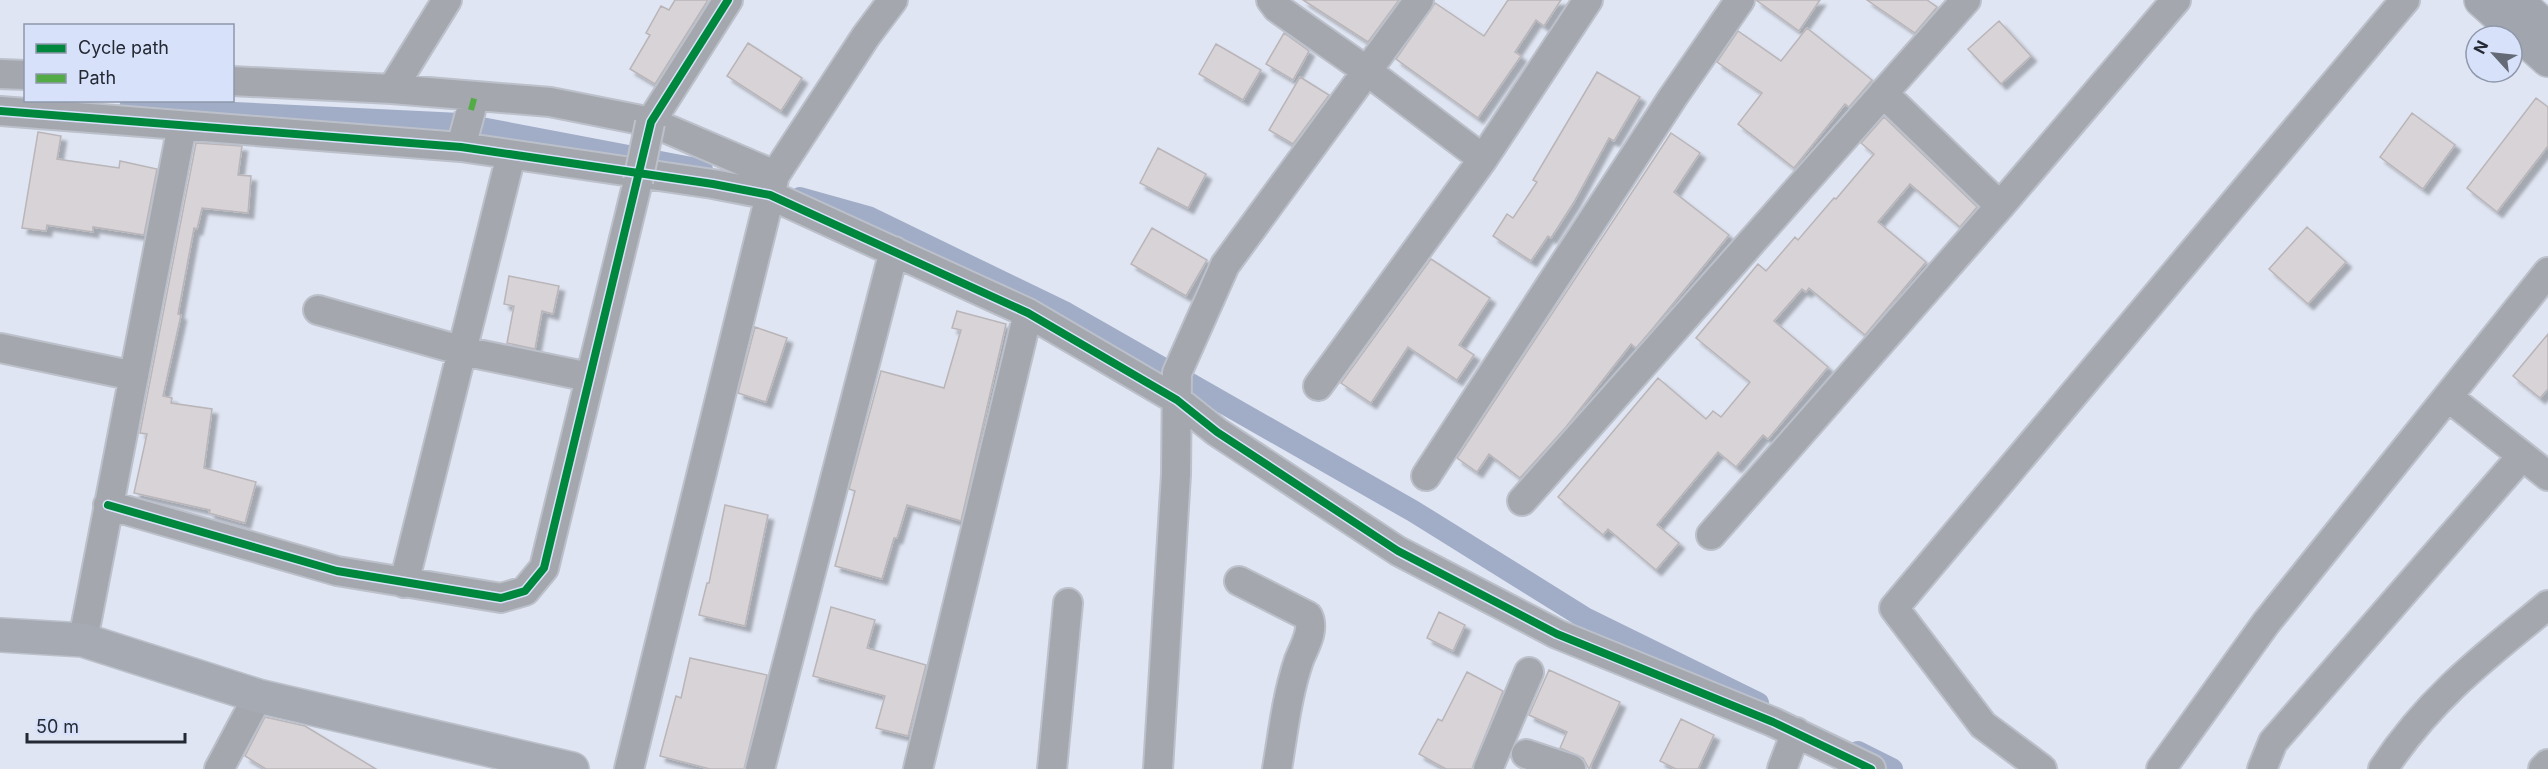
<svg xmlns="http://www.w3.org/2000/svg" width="2548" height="769" viewBox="0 0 2548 769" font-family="Inter,sans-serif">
  <defs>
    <filter id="shadow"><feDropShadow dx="5.5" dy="5.5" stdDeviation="1.5" flood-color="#0004"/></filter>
  </defs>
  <rect width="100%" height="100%" fill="#dfe5f2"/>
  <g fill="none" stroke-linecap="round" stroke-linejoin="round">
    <path stroke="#a1acc7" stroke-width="22" d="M130,108L460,124L702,170
      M800,198L868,217L1066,313L1413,511L1585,618L1758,703
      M1858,752L1892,769"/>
  </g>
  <path fill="#d7d3d6" stroke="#b9b5b9" stroke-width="1.5" filter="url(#shadow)" d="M675,0H708L655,84L630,69L650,35L646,33L661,6L669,10Z
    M1303,0H1399L1368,42Z
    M1508,0H1561L1544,26L1536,20L1515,52L1521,56L1478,118L1396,59L1435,3L1484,36Z
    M1756,0H1820L1799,31Z
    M1867,0H1927L1937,7L1915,33Z
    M1999,21L2031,56L2001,84L1968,49Z
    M1807,28L1872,80L1849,107L1845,104L1794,168L1738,124L1762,93L1717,62L1738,31L1781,61Z
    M1284,33L1309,51L1293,80L1266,64Z
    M748,43L802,78L781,111L727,76Z
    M1216,44L1261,70L1243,100L1199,74Z
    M1597,72L1640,97L1614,141L1609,138L1574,202L1551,238L1548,236L1531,261L1493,236L1507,214L1513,218L1537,182L1533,180Z
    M1300,77L1329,95L1293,144L1269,130Z
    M2536,98L2548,107V146L2497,212L2467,188Z
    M2412,113L2455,145L2423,189L2380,157Z
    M1884,117L1977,207L1960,227L1910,184L1878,222L1926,262L1865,335L1809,288L1806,292L1802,289L1774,321L1828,367L1768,439L1763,435L1736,467L1718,452L1657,525L1679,543L1656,570L1608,529L1603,535L1558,497L1658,378L1706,419L1713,411L1721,417L1750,382L1696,338L1758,264L1766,271L1795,237L1798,240L1834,198L1836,199L1874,154L1861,143Z
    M38,132L61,136L57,159L119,168L120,161L157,169L144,235L93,227V232L47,225L46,231L22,228Z
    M1671,133L1700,153L1674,192L1729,235L1654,327L1636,348L1631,344L1566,427L1520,478L1489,454L1477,472L1457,458Z
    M196,143L242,146L238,175L251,176L248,213L202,208L197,229L194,228L178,314L181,315L163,396L172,398L171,403L212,409L204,468L256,482L245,523L209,513L210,510L134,493L147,434L140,433Z
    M1158,148L1206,174L1188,208L1140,183Z
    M2307,227L2346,262L2308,304L2269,269Z
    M1152,228L1207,260L1186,296L1131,264Z
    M1431,259L1490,298L1459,345L1474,355L1457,380L1408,347L1371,403L1341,383Z
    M509,276L559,286L553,314L542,311L535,349L507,343L514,306L504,304Z
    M957,311L1006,324L961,521L907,505L897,538H894L882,579L835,566L855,491L849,489L881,371L944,388L961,330L952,328Z
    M755,327L787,338L766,402L738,393Z
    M2548,334V389L2540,398L2513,376Z
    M725,505L768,515L745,626L699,615L707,583H709Z
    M831,607L875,620L867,648L926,665L908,736L876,728L885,696L813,676Z
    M1439,612L1465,625L1453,651L1427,638Z
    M690,658L767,675L744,769H710L660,756L676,696L681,698Z
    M1549,670L1620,702L1589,769L1583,758L1560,748L1567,732L1529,715Z
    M1467,672L1503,691L1472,769H1446L1419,754L1438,719L1442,721Z
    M265,717L305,726L376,769H266L245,756Z
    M1681,719L1714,735L1698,769H1676L1660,761Z"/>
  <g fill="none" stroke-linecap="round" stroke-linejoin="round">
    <g stroke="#bbc0ca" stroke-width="32">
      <path id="minor" d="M1271,0L1277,8L1367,71L1483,159
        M0,74L26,75
        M232,81L392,89L550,102L651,122L775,175
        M392,89L447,0
        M1883,93L2000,206
        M0,111L461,147L713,184L770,195L1028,313L1177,400L1217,432L1398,551L1557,634L1773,722L1871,769
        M650,123L728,0
        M461,147L471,110
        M318,310L463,351L589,377
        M0,348L134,376
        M1318,386L1483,159L1588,0
        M2448,397L2548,476
        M1426,476L1673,97L1740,0
        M1522,501L1966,0
        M108,505L337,571L501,598L525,591L544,568L638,181
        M1711,535L2000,206L2176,0
        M1239,581L1308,616C1315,630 1304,647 1299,660C1287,695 1283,733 1277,769
        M404,583L511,155
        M83,640L182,126
        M1526,754L1571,769
        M219,769L258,696
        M629,769L775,175L866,36L893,0
        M760,769L894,251
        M918,769L1028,313
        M1052,769L1068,603
        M1158,769L1176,474L1177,373L1225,265L1419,0
        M1488,769L1529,672
        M1782,769L1796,732
        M2042,769L1983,725L1894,608L2405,0
        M2161,769L2266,623L2548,272
        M2262,769L2273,742L2522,456
        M2383,769C2430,698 2484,657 2548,605
        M2543,769L2548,764"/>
    </g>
    <g stroke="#bbc0ca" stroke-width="36">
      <path id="major" d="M0,635L83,640L258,696L572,769"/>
    </g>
    <g stroke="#bbc0ca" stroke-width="36">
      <path id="highway" d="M2481,0L2548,60
        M2516,0L2548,29"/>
    </g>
    <use href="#minor" stroke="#a4a7ad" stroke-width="28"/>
    <use href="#major" stroke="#a6aab3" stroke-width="33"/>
    <use href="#highway" stroke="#a1a5ae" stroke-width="33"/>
    <g stroke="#bbc0ca" stroke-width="32" stroke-linecap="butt">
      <path id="minor-bridge" d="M638,181L650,123"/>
    </g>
    <use href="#minor-bridge" stroke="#a4a7ad" stroke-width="28"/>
    <path stroke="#53ab45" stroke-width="6" stroke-dasharray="12 6" stroke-linecap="butt" d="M471,110L475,95"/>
    <g stroke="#d7e2fa" stroke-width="11">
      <path id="cycleway" d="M0,111L461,147L713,184L770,195L1028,313L1177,400L1217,432L1398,551L1557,634L1773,722L1871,769
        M108,505L337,571L501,598L525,591L544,568L651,122L728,0"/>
    </g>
    <use href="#cycleway" stroke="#00873e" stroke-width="8"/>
  </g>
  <rect x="24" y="24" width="210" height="78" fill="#d7e2fa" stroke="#8f98ab" stroke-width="1.5"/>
  <rect x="36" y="44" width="30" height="9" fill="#00873e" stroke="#8f98ab" stroke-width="1.5"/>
  <text x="78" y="54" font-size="18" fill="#242934">Cycle path</text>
  <rect x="36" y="74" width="30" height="9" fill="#53ab45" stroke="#8f98ab" stroke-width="1.5"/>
  <text x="78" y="84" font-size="18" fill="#242934">Path</text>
  <g transform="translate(2494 54) rotate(297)"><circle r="28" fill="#d7e2fa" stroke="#8f98ab" stroke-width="1.5"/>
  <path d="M0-4.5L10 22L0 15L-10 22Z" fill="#656b76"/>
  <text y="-9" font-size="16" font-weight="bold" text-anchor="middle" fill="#242934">N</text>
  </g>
  <path d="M27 733v9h158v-9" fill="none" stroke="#242934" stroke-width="3"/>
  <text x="36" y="733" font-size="18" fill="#242934" stroke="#d7e2fa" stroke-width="4.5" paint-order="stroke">50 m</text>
</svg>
